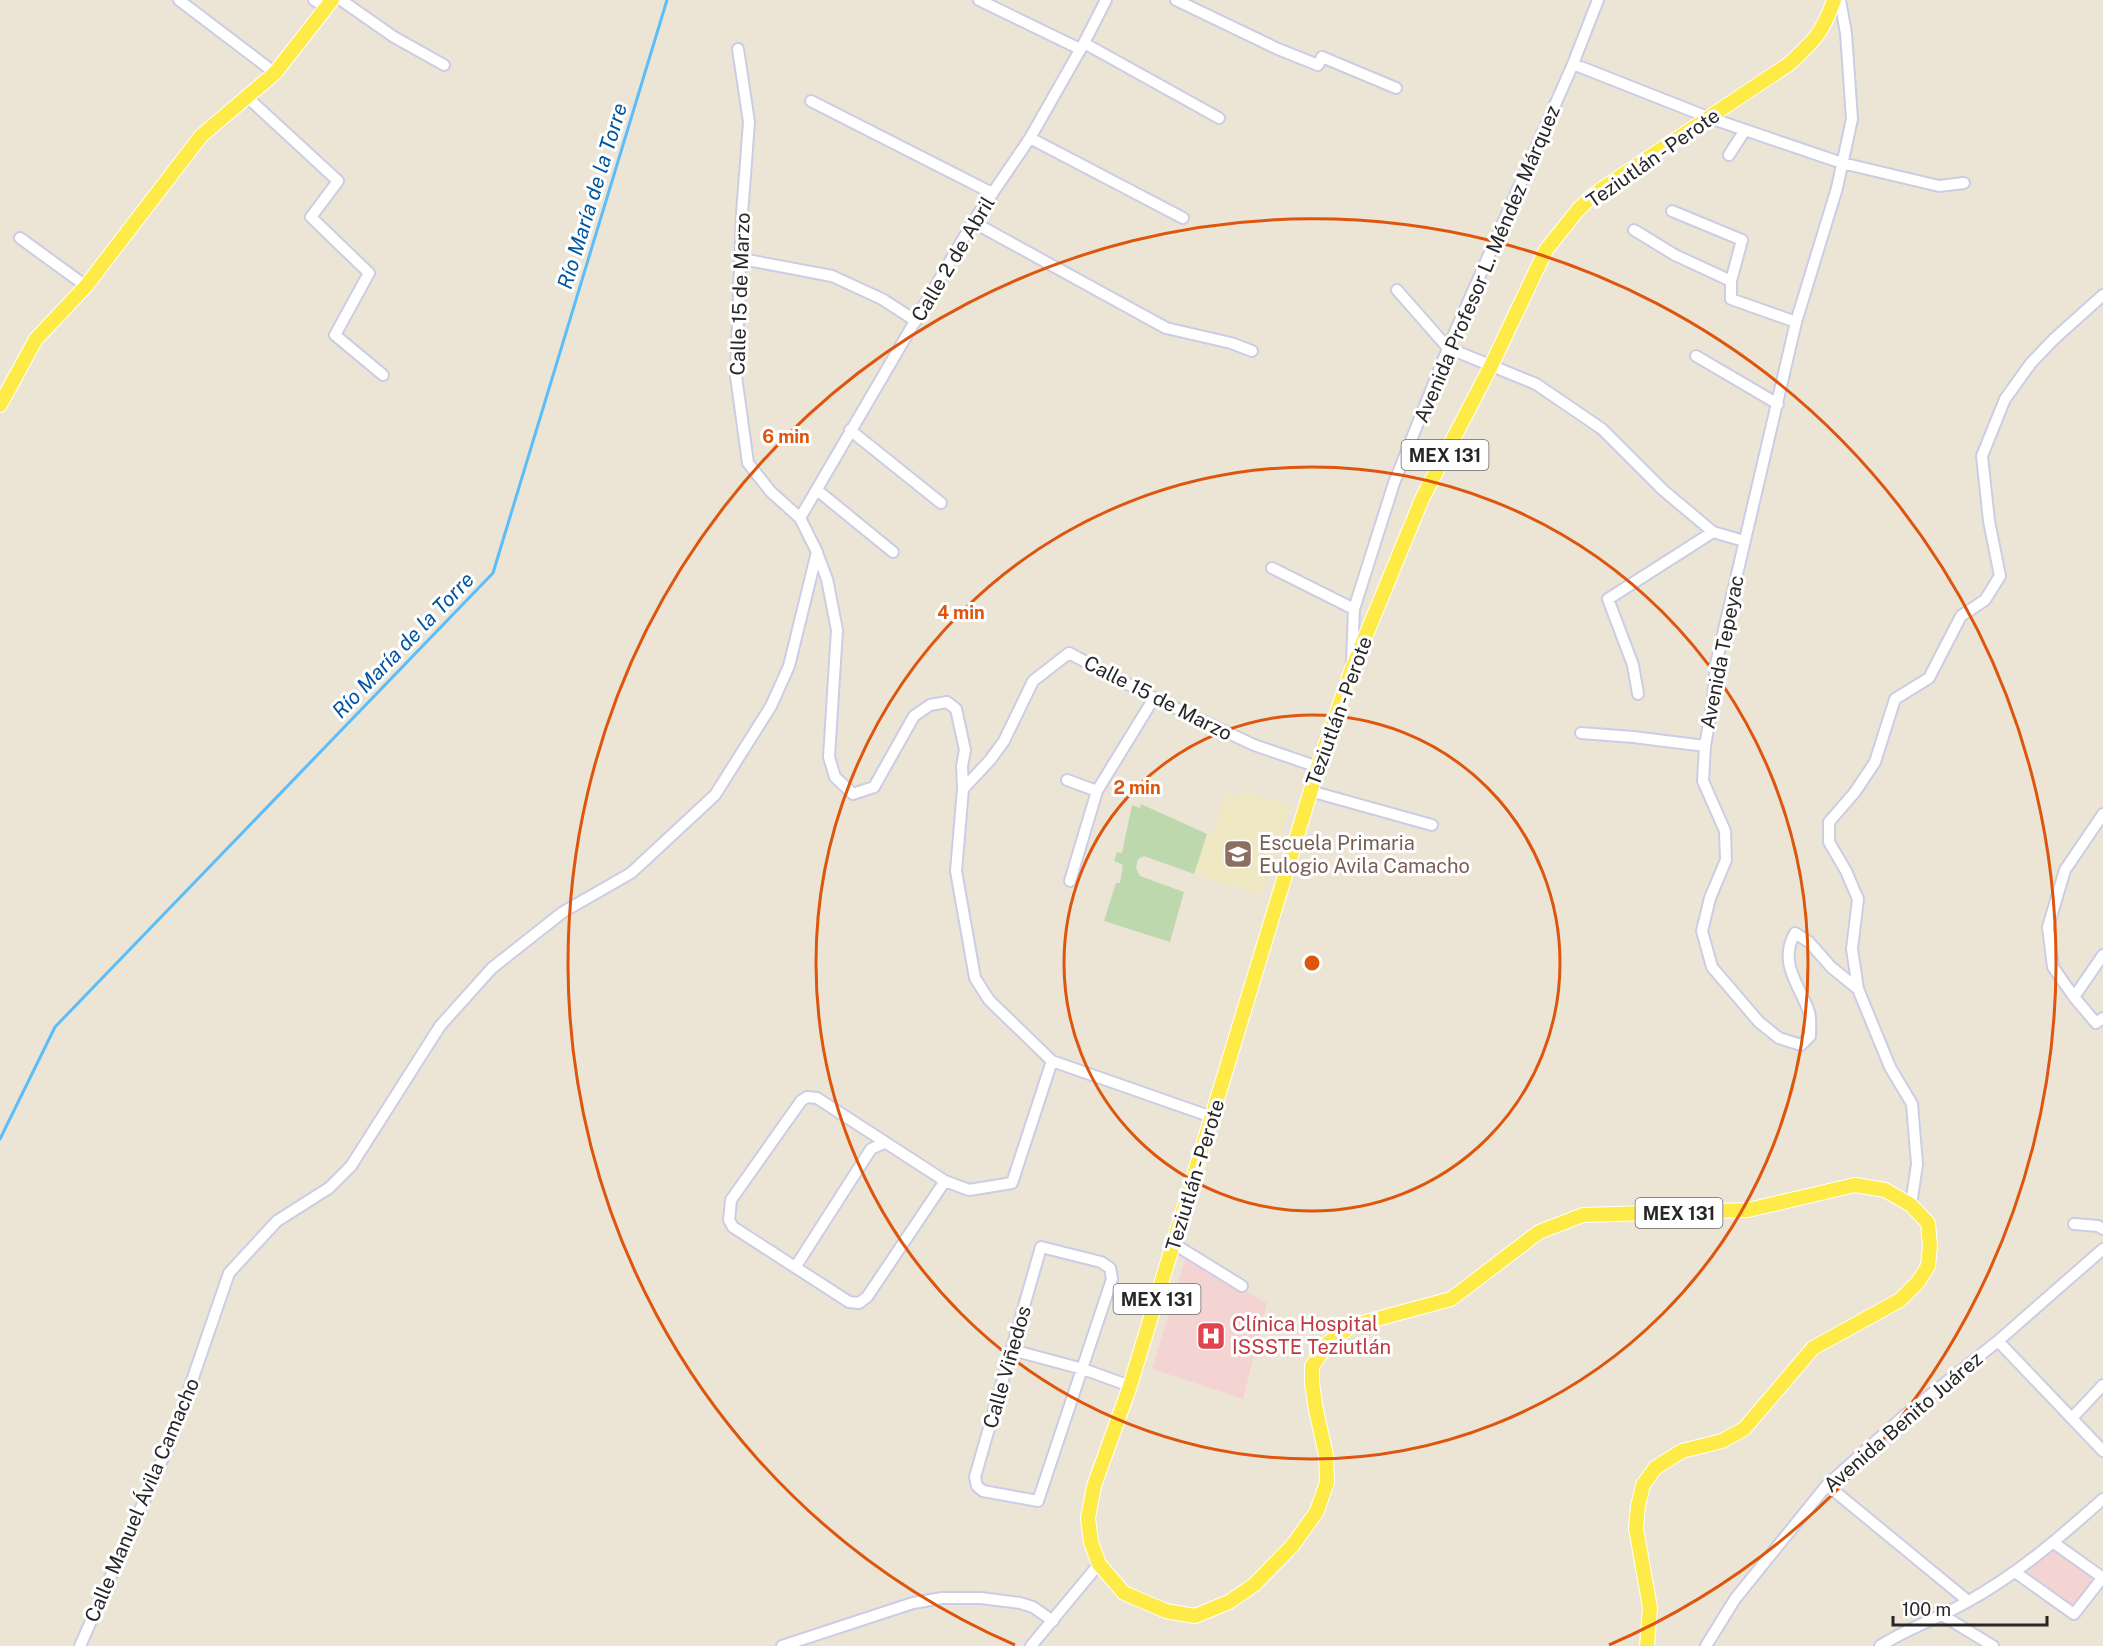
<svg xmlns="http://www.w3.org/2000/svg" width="2103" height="1646" viewBox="0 0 2103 1646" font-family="'Public Sans',sans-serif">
  <rect width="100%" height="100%" fill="#ece5d6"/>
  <path fill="#f0e7c3" d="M1244,791L1289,805L1262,895L1194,874L1207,834L1214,832L1226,793L1237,796Z"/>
  <path fill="#f4d4d2" d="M1186,1257L1267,1303L1243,1399L1152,1369Z
    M2054,1549L2094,1579L2074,1606L2026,1571Z"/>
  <path fill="#bcd8ac" d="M1141,804L1207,834L1194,874L1144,856L1138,859L1136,868L1140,876L1184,892L1170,942L1104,921L1116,883H1120L1123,865L1114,861L1117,852L1122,853L1132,805L1140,808Z"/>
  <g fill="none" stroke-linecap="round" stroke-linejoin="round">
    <path stroke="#5cbdfb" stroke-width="3" d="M0,1139L55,1027L493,573L667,0"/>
    <g stroke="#cccde3" stroke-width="14">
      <path id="minor" d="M179,0L275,73
        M314,0L327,8
        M341,0L394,37L444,65
        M979,0L1080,49
        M1176,0L1278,49L1318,65L1322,57L1396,88
        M1840,0L1846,33L1852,119L1837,188L1796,322L1716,664L1713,700L1705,746L1703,781L1725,831L1726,860L1710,898L1702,931L1712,967L1759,1022L1779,1038L1801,1045L1810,1036C1810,1028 1811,1019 1809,1012C1799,984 1778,963 1795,933L1809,942L1831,967L1858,989L1890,1067L1912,1104L1917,1164L1911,1205
        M1084,43L1219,118
        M1573,64L1710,118L1842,163L1939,186L1964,183
        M247,97L338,181L311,217L369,273L335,335L383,375
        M811,101L992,193
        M1030,138L1183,218
        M1729,155L1745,130
        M1672,211L1742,240L1731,281V299L1796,322
        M973,222L1166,328L1231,343L1252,351
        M1634,230L1675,255L1731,281
        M20,238L86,286
        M742,259L832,276L882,299L916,321
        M1397,290L1448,348L1536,384L1602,429L1663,490L1713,532L1744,541
        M1696,356L1778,404
        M850,430L941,503
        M817,490L893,552
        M800,518L973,222L1030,138L1084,43L1106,0
        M817,553L827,579L837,630L829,757L835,777L853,794L874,787L914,716L930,705L947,702L956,709L965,750L962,766L963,789L956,871L975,978L989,1000L1052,1061L1212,1117
        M1272,568L1354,609
        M1352,663L1354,609L1394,483L1448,348L1573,64L1598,0
        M1638,694L1633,665L1608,599L1713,532
        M1581,733L1633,737L1705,746
        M1067,780L1097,791
        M963,789L990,760L1004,741L1033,681L1069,653L1154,698L1254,745L1318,767
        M1310,791L1432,825
        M2103,814L2065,870L2048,927L2053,967L2074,997L2096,1023L2103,1018
        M1070,881L1097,791L1154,698
        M1858,989L1852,949L1858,899L1846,871L1829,842V822L1855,792L1875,762L1895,699L1929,678L1961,616L1985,600L2000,576L1989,521L1982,456L2005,399L2031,363L2054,339L2103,295
        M2074,997L2103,955
        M945,1181L867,1297L859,1303L849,1302L733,1227L729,1220L731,1200L801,1101L807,1097L817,1098L945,1181L969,1190L1012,1183L1052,1061
        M2074,1224L2098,1226L2103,1229
        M1174,1244L1242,1286
        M1041,1247L1101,1262L1110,1268L1112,1279L1038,1501L983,1491L977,1486L975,1477Z
        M796,1266L871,1149L884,1143
        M1998,1341L2103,1451
        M1012,1350L1083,1369L1130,1386
        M2072,1418L2103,1385
        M1827,1485L1968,1601
        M2054,1543L2103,1578
        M2015,1572L2074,1614L2103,1577
        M1942,1615L1993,1646
        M80,1646L174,1433L229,1273L277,1221L329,1188L351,1166L440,1026L492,968L563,912L631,873L715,795L771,706L789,666L817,552L800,518L771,492L748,463L736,376L742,214L749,122L738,49
        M782,1646L913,1603L942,1598H981L1020,1603L1033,1607L1053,1621
        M1031,1646L1099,1564
        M1706,1646L1735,1599L1827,1485L1904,1416L1998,1341L2103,1249
        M1880,1646C1908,1628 1939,1618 1967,1602C2018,1574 2059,1538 2103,1499"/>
    </g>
    <g stroke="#fff" stroke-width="16">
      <path id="major" d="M0,405L36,339L86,286L201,136L275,73L332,0
        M1647,1646L1650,1608L1636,1528L1638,1506L1643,1485L1655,1468L1682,1451L1722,1441L1744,1429L1813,1348L1900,1300L1918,1282L1928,1266L1930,1246L1928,1223L1911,1205L1885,1190L1855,1185L1748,1210L1583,1215L1539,1232L1451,1299L1351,1326L1328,1343L1312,1366V1383L1316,1410L1326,1455L1327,1482L1317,1511L1293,1545L1254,1585L1229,1602L1195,1616L1166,1611L1124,1593L1099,1564L1091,1542L1088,1518L1094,1486L1130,1386L1318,767L1352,669L1422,499L1491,366L1546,250L1578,210L1592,196L1615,180L1789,64C1814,41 1822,34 1834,0"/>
    </g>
    <use href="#minor" stroke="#fff" stroke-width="10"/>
    <use href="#major" stroke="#ffeb48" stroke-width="14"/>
  </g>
  <g fill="none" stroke="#de560d" stroke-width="3">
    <circle cx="1312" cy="963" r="248"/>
    <circle cx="1312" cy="963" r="496"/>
    <path d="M1015 1645A744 744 0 1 1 1609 1645"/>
  </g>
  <defs>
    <g id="school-square" transform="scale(1.5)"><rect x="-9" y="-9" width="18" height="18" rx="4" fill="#8d6e63" stroke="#fff"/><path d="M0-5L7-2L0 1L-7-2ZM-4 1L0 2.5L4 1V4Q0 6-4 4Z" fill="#fff"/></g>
    <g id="hospital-square" transform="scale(1.5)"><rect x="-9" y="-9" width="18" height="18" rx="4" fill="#e0444e" stroke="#fff"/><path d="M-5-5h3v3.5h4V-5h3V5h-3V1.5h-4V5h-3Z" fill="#fff"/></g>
  </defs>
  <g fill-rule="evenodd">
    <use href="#school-square" x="1238" y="854"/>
    <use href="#hospital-square" x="1211" y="1336"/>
  </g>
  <g text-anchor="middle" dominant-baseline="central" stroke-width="6" stroke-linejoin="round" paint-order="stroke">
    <g fill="#fff" stroke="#686868" stroke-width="1.5">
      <rect x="1401.5" y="440" width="87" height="30" rx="4.5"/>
      <rect x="1635.5" y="1198" width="87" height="30" rx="4.5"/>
      <rect x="1113.5" y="1284" width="87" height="30" rx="4.5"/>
    </g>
    <g font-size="18" font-weight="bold" fill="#272727">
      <text x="1445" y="455">MEX 131</text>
      <text x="1679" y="1213">MEX 131</text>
      <text x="1157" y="1299">MEX 131</text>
    </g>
    <g font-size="20" fill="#272727" stroke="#fff">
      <text transform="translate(1653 158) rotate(-35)">Teziutlán - Perote</text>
      <text transform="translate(953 259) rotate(-59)">Calle 2 de Abril</text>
      <text transform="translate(1487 264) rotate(-67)">Avenida Profesor L. Méndez Márquez</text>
      <text transform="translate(740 294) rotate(-88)">Calle 15 de Marzo</text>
      <text transform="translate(1722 652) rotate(-79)">Avenida Tepeyac</text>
      <text transform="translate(1158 698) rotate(27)">Calle 15 de Marzo</text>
      <text transform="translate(1339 711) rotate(-70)">Teziutlán - Perote</text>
      <text transform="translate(1195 1175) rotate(-73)">Teziutlán - Perote</text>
      <text transform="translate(1007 1367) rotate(-74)">Calle Viñedos</text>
      <text transform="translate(1903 1422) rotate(-41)">Avenida Benito Juárez</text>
      <text transform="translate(142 1500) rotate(-67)">Calle Manuel Ávila Camacho</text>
    </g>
    <g font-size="20" fill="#785e54" stroke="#fff" text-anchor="start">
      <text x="1259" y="843">Escuela Primaria<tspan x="1259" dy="23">Eulogio Avila Camacho</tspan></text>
    </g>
    <g font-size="20" fill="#be3a42" stroke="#fff" text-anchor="start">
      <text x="1232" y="1324">Clínica Hospital<tspan x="1232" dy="23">ISSSTE Teziutlán</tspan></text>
    </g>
    <g font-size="21" font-style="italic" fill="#0056a2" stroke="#fff">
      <text transform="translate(592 196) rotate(-73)">Río María de la Torre</text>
      <text transform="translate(403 645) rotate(-46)">Río María de la Torre</text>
    </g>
  </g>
  <circle cx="1312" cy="963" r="9" fill="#de560d" stroke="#fff" stroke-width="3"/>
  <g font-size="18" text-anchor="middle" font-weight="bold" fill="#de560d" stroke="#fff" stroke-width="6" stroke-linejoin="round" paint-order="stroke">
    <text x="786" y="443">6 min</text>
    <text x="961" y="619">4 min</text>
    <text x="1137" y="794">2 min</text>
  </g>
  <path d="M1893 1616v9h154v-9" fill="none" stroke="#272727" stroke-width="3"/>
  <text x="1902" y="1616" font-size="18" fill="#272727" stroke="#ffffff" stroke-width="4.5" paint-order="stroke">100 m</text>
</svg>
